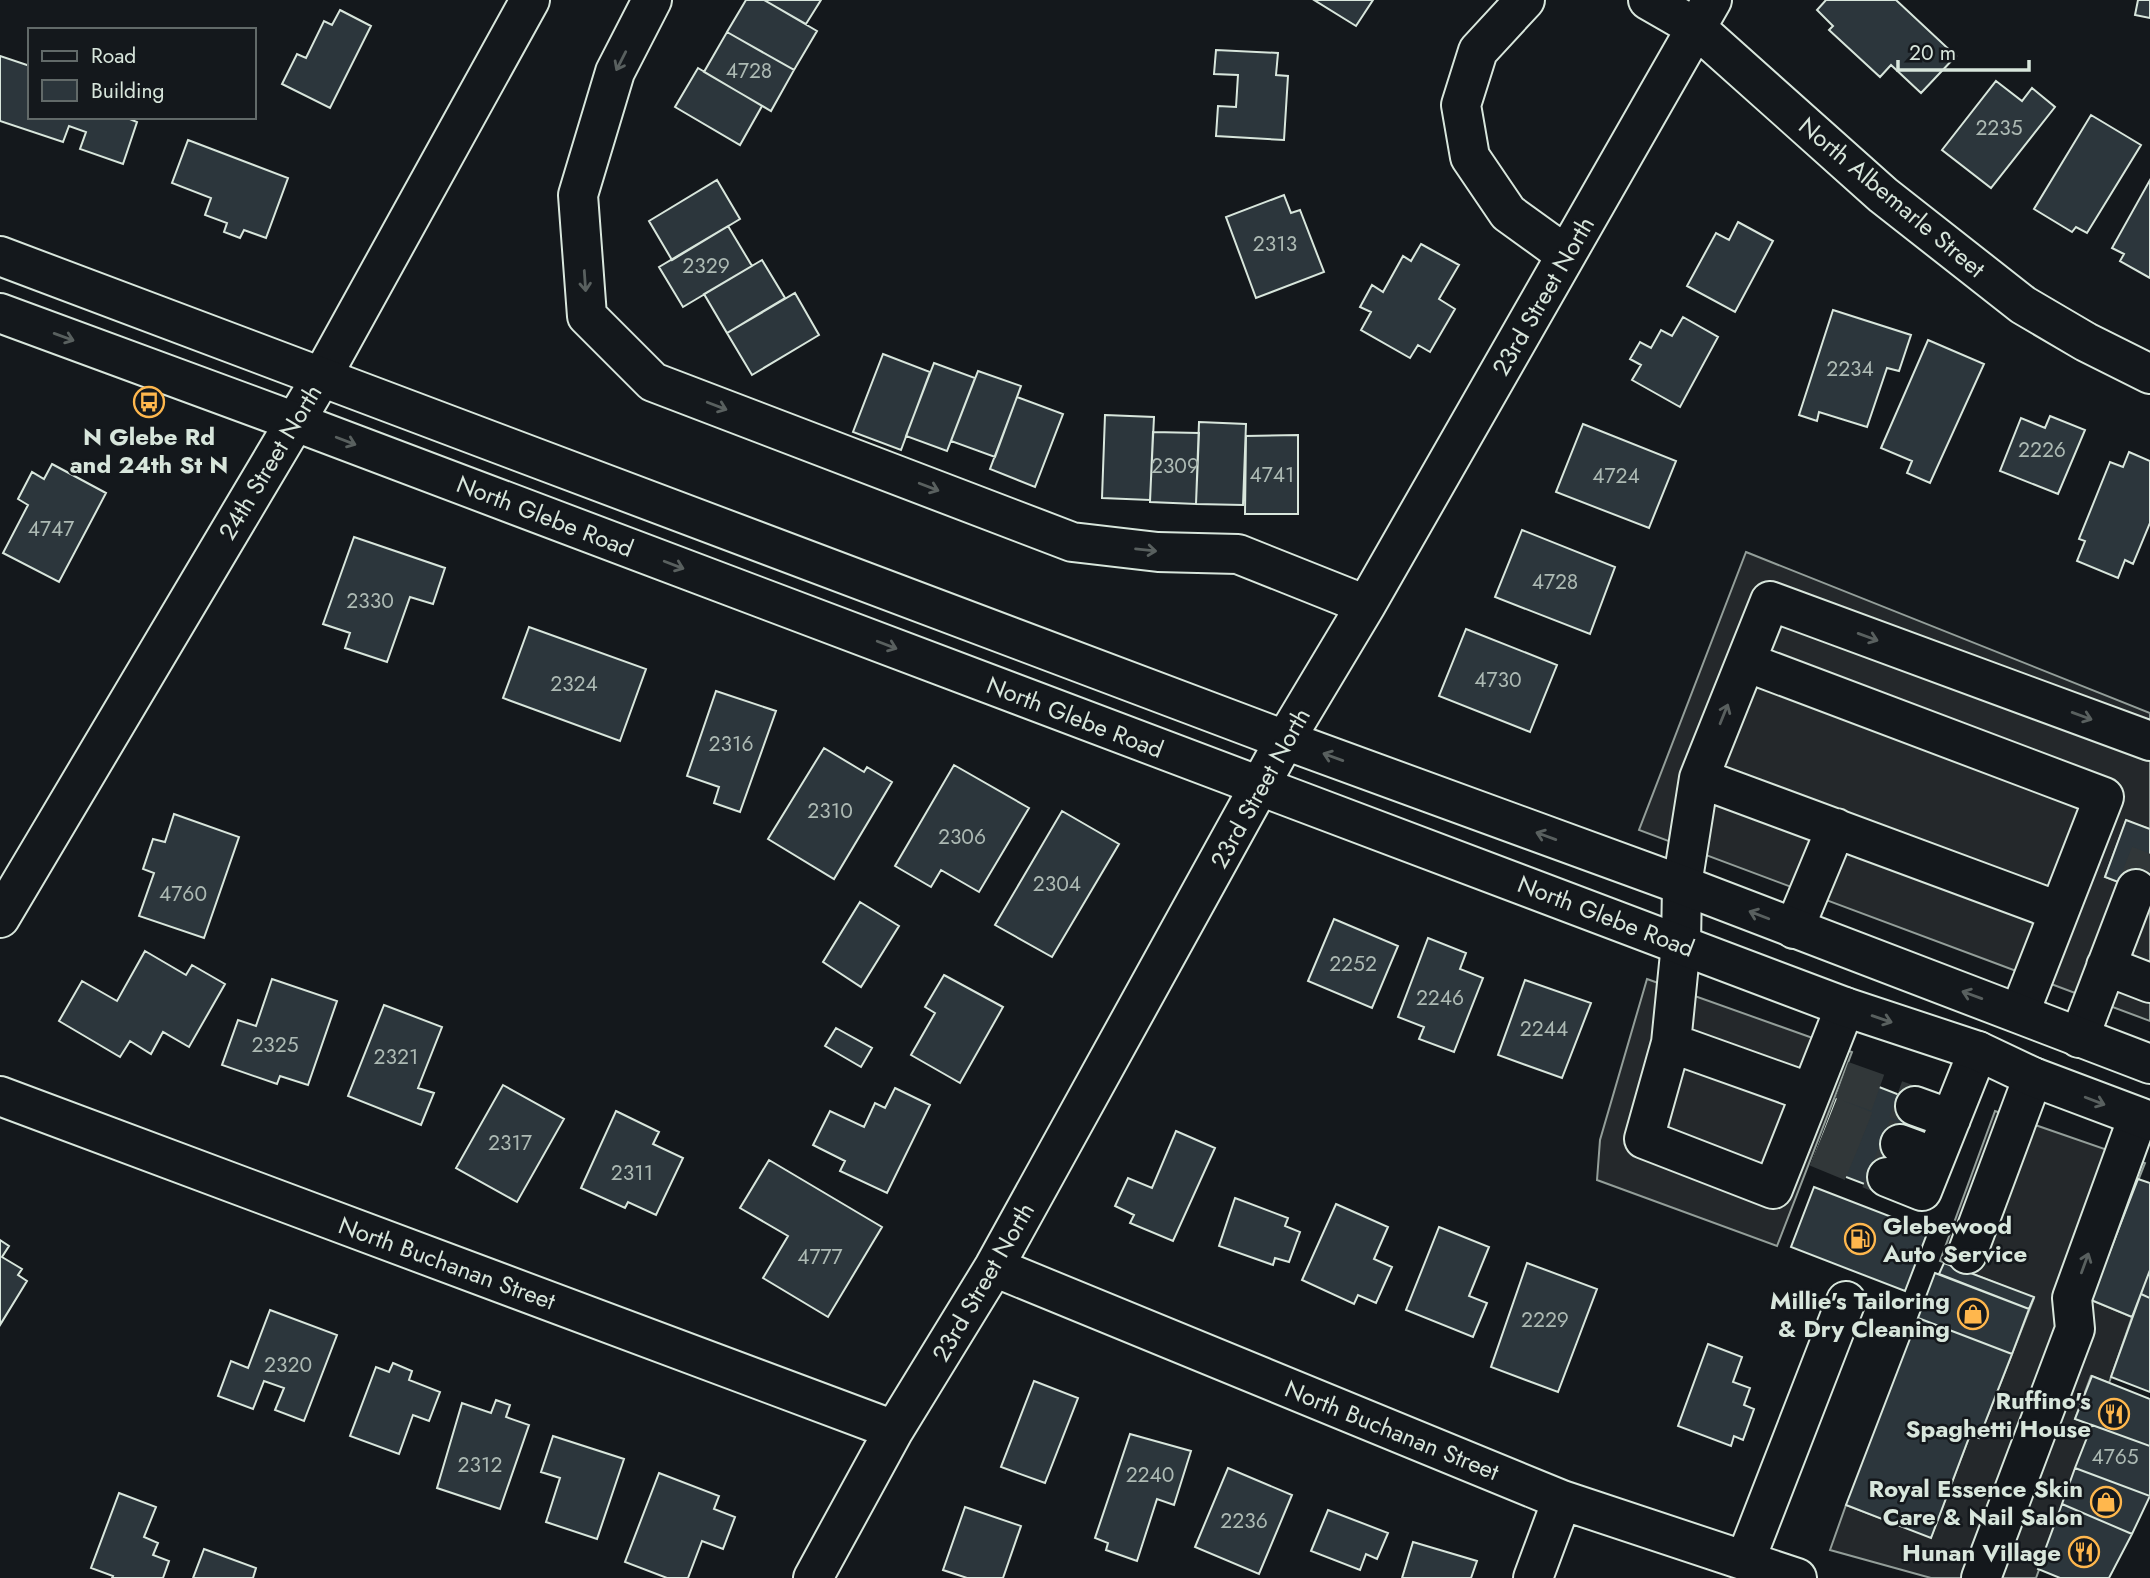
<svg xmlns="http://www.w3.org/2000/svg" width="2150" height="1578" viewBox="0 0 2150 1578" font-family="Jost,sans-serif">
  <rect width="100%" height="100%" fill="#14181c"/>
  <path fill="#24282b" stroke="#939e99" stroke-width="2" d="M1746,552L2150,713V829L2126,821L2105,877L2150,894V1021L1639,830Z
    M1647,979L1852,1052L1777,1246L1597,1180L1600,1140Z
    M1995,1111L2145,1163L2091,1300L2132,1317L2109,1383L2091,1376L2075,1419L2092,1425L2036,1578H1931L1830,1550L1846,1505L1931,1537L1970,1435L1979,1438L2034,1298L1940,1261Z"/>
  <path fill="#2c363c" stroke="#d8e6dc" stroke-width="2" d="M746,0H764L817,31L794,70L727,32Z
    M764,0H821L806,24Z
    M1314,0H1373L1356,26Z
    M1826,0H1896L1956,56L1921,93L1891,65L1880,77L1829,30L1833,26L1817,10Z
    M2138,0H2150V18L2135,15Z
    M340,10L371,26L330,108L282,84L297,54L306,58L324,21L332,25Z
    M727,32L794,70L771,111L704,72Z
    M1216,50L1278,53L1276,75L1288,76L1284,140L1216,136L1218,106L1236,107L1238,75L1214,74Z
    M0,56L30,66V117H125L137,122L123,164L80,149L86,132L69,126L63,142L0,121Z
    M698,68L762,106L740,145L675,107Z
    M1996,81L2022,101L2032,88L2055,107L1991,188L1942,150Z
    M2091,115L2141,145L2087,233L2076,227L2072,232L2034,209Z
    M188,140L288,178L266,238L244,230L240,238L224,232L227,223L205,215L211,198L172,183Z
    M717,180L740,219L672,260L649,221Z
    M2150,180V278L2120,261L2124,254L2112,248Z
    M1284,195L1291,213L1300,210L1324,272L1256,298L1226,217Z
    M1738,222L1773,241L1735,312L1687,286L1716,233L1729,240Z
    M728,226L752,266L683,307L659,267Z
    M1421,244L1459,265L1439,299L1455,309L1430,352L1418,345L1410,358L1361,330L1371,312L1360,307L1372,285L1383,292L1403,256L1411,261Z
    M762,260L785,298L727,333L704,294Z
    M795,293L819,335L752,375L727,333Z
    M1833,310L1911,335L1899,371L1887,368L1867,427L1819,412L1817,421L1799,415Z
    M1683,317L1718,337L1680,407L1632,380L1641,365L1630,359L1640,342L1651,348L1661,330L1672,336Z
    M1928,340L1984,364L1930,483L1907,473L1912,461L1881,448Z
    M883,354L930,372L901,450L853,432Z
    M934,363L975,378L947,451L906,436Z
    M978,371L1021,386L995,457L951,441Z
    M1017,397L1063,414L1035,487L990,469Z
    M1105,415L1154,417L1150,500L1102,498Z
    M2050,416L2085,430L2058,494L2000,471L2021,418L2045,428Z
    M1199,422L1246,424L1243,505L1196,504Z
    M1583,424L1676,461L1649,528L1556,492Z
    M1153,432L1199,433L1196,504L1150,502Z
    M1298,435V514H1245L1246,436Z
    M2129,452L2150,461V523L2133,564L2125,560L2118,578L2077,561L2085,541L2079,539L2110,462L2123,467Z
    M52,464L106,493L59,582L3,553L28,505L18,499L32,472L44,479Z
    M1522,530L1615,567L1590,634L1495,597Z
    M354,537L445,568L433,604L410,597L387,662L345,648L350,633L323,624Z
    M529,627L646,669L620,741L503,698Z
    M1466,629L1557,665L1530,732L1439,696Z
    M716,691L776,711L740,812L714,803L719,787L687,776Z
    M824,748L864,772L867,767L892,782L834,879L768,839Z
    M954,765L1029,808L979,892L941,870L931,887L895,866Z
    M1062,811L1119,844L1052,957L995,925Z
    M174,814L239,837L204,938L139,916L154,873L143,869L153,839L165,842Z
    M2126,820L2150,829V894L2105,877Z
    M860,902L899,926L861,987L823,962Z
    M1334,919L1398,946L1372,1008L1308,981Z
    M1428,938L1466,953L1460,969L1483,978L1454,1052L1419,1039L1424,1027L1398,1017Z
    M145,951L186,975L192,965L225,984L189,1047L163,1032L151,1054L130,1041L120,1057L59,1021L82,981L117,1001Z
    M944,975L1003,1007L960,1083L911,1055L935,1013L925,1007Z
    M272,979L337,1001L308,1085L280,1076L277,1084L222,1065L238,1020L256,1026Z
    M1525,980L1591,1003L1562,1078L1498,1055Z
    M384,1005L442,1027L418,1088L434,1093L421,1125L348,1096Z
    M836,1028L872,1048L861,1067L825,1046Z
    M1846,1074L1915,1101L1880,1190L1812,1164Z
    M503,1085L564,1119L517,1202L456,1168Z
    M895,1088L930,1105L887,1193L840,1171L845,1161L813,1145L830,1111L864,1127L875,1103L885,1108Z
    M616,1111L659,1132L653,1144L683,1158L656,1215L628,1202L625,1208L581,1188Z
    M1176,1131L1215,1148L1173,1241L1130,1223L1134,1215L1115,1206L1128,1178L1152,1188Z
    M769,1160L882,1227L828,1317L763,1278L788,1236L740,1208Z
    M2138,1179L2150,1183V1270L2132,1317L2091,1300Z
    M1814,1187L1928,1231L1905,1291L1791,1247Z
    M1235,1198L1288,1218L1285,1226L1300,1232L1289,1262L1275,1258L1273,1265L1219,1246Z
    M1336,1204L1388,1227L1374,1259L1392,1267L1376,1303L1358,1295L1354,1304L1302,1280Z
    M1439,1227L1489,1247L1469,1296L1487,1303L1473,1337L1406,1310Z
    M0,1240L9,1246L2,1257L22,1269L18,1275L27,1281L0,1325Z
    M1527,1263L1597,1289L1558,1392L1491,1367Z
    M1944,1263L2034,1297L2029,1309L1939,1274Z
    M2150,1270V1298L2141,1294Z
    M1935,1273L2029,1309L2012,1354L1918,1318Z
    M2141,1294L2150,1298V1392L2111,1377Z
    M270,1310L337,1335L304,1421L275,1410L284,1388L264,1381L253,1409L218,1396L231,1361L248,1368Z
    M1918,1318L2012,1354L1979,1438L1970,1435L1931,1538L1846,1505Z
    M1708,1344L1742,1357L1733,1382L1750,1388L1744,1405L1754,1409L1743,1440L1734,1436L1731,1446L1678,1426Z
    M393,1363L412,1371L409,1380L440,1392L429,1421L413,1415L399,1454L350,1436L376,1367L389,1372Z
    M2092,1376L2150,1399V1446L2075,1419Z
    M1034,1381L1078,1398L1045,1483L1001,1467Z
    M496,1400L510,1405L506,1417L529,1425L500,1509L437,1488L462,1403L491,1413Z
    M2092,1425L2150,1446V1496L2075,1468Z
    M1130,1434L1191,1451L1174,1505L1157,1499L1137,1561L1106,1550L1108,1543L1095,1538Z
    M553,1436L624,1459L597,1539L546,1522L560,1478L541,1472Z
    M1228,1468L1292,1495L1259,1574L1195,1547Z
    M2075,1468L2150,1496L2132,1534L2062,1504Z
    M659,1473L719,1496L714,1509L735,1517L723,1549L702,1541L688,1578H667L625,1562Z
    M119,1493L156,1507L144,1537L158,1543L153,1555L169,1561L163,1578H112L113,1576L91,1568Z
    M2062,1504L2132,1534L2109,1578H2060L2038,1569Z
    M965,1507L1021,1526L1003,1578H967L943,1570Z
    M1328,1510L1388,1533L1377,1559L1366,1554L1360,1570L1311,1551Z
    M1413,1542L1477,1561L1471,1578H1402Z
    M204,1549L256,1568L253,1578H193Z"/>
  <g fill="none" stroke-linecap="round" stroke-linejoin="round">
    <path stroke="#313739" stroke-width="38" stroke-dasharray="38 19" stroke-linecap="butt" d="M2136,889L2150,853
      M1842,1080L1915,1106
      M1830,1116L1900,1144
      M1817,1148L1887,1177"/>
    <g stroke="#d8e6dc" stroke-width="42">
      <path id="minor" d="M652,0L615,72L578,195L587,316L653,382L1072,542L1158,552L1238,554L1366,605
        M1525,0L1478,51L1461,105L1470,157L1508,213L1566,255
        M1648,0L1695,27L1883,195L2023,305L2086,342L2150,374
        M1746,662L2104,797L2020,1012
        M1699,778L2058,911
        M0,918L321,378L530,0
        M1794,929L1836,828
        M2106,966L2150,983
        M1845,1007L1811,1093L1671,1043L1681,944L1682,885L1699,778L1770,601L2150,741
        M2079,1038L2136,889
        M1671,1043L1644,1139L1773,1189L1811,1093
        M0,1096L894,1430
        M1915,1106L1951,1119
        M1900,1144L1935,1157
        M1887,1177L1922,1191L1978,1051
        M1967,1254L2033,1077
        M994,1267L1562,1500L1797,1578
        M1745,1561L1846,1301
        M813,1578L894,1430L994,1267L1285,740L1366,605L1712,0
        M1533,1578L1562,1500
        M1981,1578L2075,1329L2072,1298L2138,1117"/>
    </g>
    <g stroke="#d8e6dc" stroke-width="42">
      <path id="major" d="M0,256L1285,740L1682,885L2150,1064
        M0,313L293,421L1845,1007L1978,1051L2033,1077L2150,1121"/>
    </g>
    <use href="#minor" stroke="#14181c" stroke-width="38"/>
    <use href="#major" stroke="#14181c" stroke-width="38"/>
  </g>
  <defs><path id="oneway-shaft" d="M-6 0H5M1.5-3L5.5 0L1.5 3" fill="none" stroke-width="1.6" stroke-linecap="round" stroke-linejoin="round" transform="scale(1.75)"/></defs>
  <g stroke="#59605f">
    <use href="#oneway-shaft" transform="translate(621 61) rotate(117)"/>
    <use href="#oneway-shaft" transform="translate(585 281) rotate(86)"/>
    <use href="#oneway-shaft" transform="translate(64 337) rotate(20)"/>
    <use href="#oneway-shaft" transform="translate(717 406) rotate(21)"/>
    <use href="#oneway-shaft" transform="translate(346 441) rotate(21)"/>
    <use href="#oneway-shaft" transform="translate(929 487) rotate(21)"/>
    <use href="#oneway-shaft" transform="translate(1146 550) rotate(6)"/>
    <use href="#oneway-shaft" transform="translate(674 565) rotate(21)"/>
    <use href="#oneway-shaft" transform="translate(1868 637) rotate(20)"/>
    <use href="#oneway-shaft" transform="translate(887 645) rotate(21)"/>
    <use href="#oneway-shaft" transform="translate(1724 714) rotate(-68)"/>
    <use href="#oneway-shaft" transform="translate(2082 716) rotate(20)"/>
    <use href="#oneway-shaft" transform="translate(1333 757) rotate(-160)"/>
    <use href="#oneway-shaft" transform="translate(1546 836) rotate(-160)"/>
    <use href="#oneway-shaft" transform="translate(1759 915) rotate(-159)"/>
    <use href="#oneway-shaft" transform="translate(1972 995) rotate(-160)"/>
    <use href="#oneway-shaft" transform="translate(1882 1019) rotate(19)"/>
    <use href="#oneway-shaft" transform="translate(2095 1101) rotate(21)"/>
    <use href="#oneway-shaft" transform="translate(2085 1263) rotate(-70)"/>
  </g>
  <defs>
    <g id="bus-ring" transform="scale(1.575)"><circle r="9.5" fill="#14181c" stroke="#ffb74d" stroke-width="1.5"/><path d="M-5-6H5V4H4V6H2V4H-2V6H-4V4H-5ZM-3.5-4V0h7V-4ZM-3.5 1.2v1.5H-2V1.2ZM2 1.2v1.5H3.5V1.2Z" fill="#ffb74d"/></g>
    <g id="fuel-ring" transform="scale(1.575)"><circle r="9.5" fill="#14181c" stroke="#ffb74d" stroke-width="1.5"/><path d="M-5.5-6h7V0h2V4h1.3V-2.5L3-4.5l.8-.8L6-3V5H2.5V1h-1V6h-7ZM-4.2-4.7v3.2H.2V-4.7Z" fill="#ffb74d"/></g>
    <g id="shop-ring" transform="scale(1.575)"><circle r="9.5" fill="#14181c" stroke="#ffb74d" stroke-width="1.5"/><path d="M-5-2.5h2.3a2.7 3.5 0 0 1 5.4 0H5L5.5 6h-11ZM-1.5-2.5h3a1.5 2.3 0 0 0-3 0Z" fill="#ffb74d"/></g>
    <g id="restaurant-ring" transform="scale(1.575)"><circle r="9.5" fill="#14181c" stroke="#ffb74d" stroke-width="1.5"/><path d="M-5-6h1v4h1v-4h1v4h1v-4h1v5L-1.5 .5V6h-2V.5L-5-1ZM5-6V6H3V1.5H1.5Q1.5-4 5-6Z" fill="#ffb74d"/></g>
  </defs>
  <g fill-rule="evenodd">
    <use href="#bus-ring" x="149" y="402"/>
    <use href="#fuel-ring" x="1860" y="1239"/>
    <use href="#shop-ring" x="1973" y="1314"/>
    <use href="#restaurant-ring" x="2114" y="1414"/>
    <use href="#shop-ring" x="2106" y="1502"/>
    <use href="#restaurant-ring" x="2084" y="1552"/>
  </g>
  <g text-anchor="middle" dominant-baseline="central" stroke-width="5" stroke-linejoin="round" paint-order="stroke">
    <g font-size="21" fill="#adbab4">
      <text x="749" y="71">4728</text>
      <text x="1999" y="128">2235</text>
      <text x="1275" y="244">2313</text>
      <text x="706" y="266">2329</text>
      <text x="1850" y="369">2234</text>
      <text x="2042" y="450">2226</text>
      <text x="1175" y="466">2309</text>
      <text x="1272" y="475">4741</text>
      <text x="1616" y="476">4724</text>
      <text x="51" y="529">4747</text>
      <text x="1555" y="582">4728</text>
      <text x="370" y="601">2330</text>
      <text x="1498" y="680">4730</text>
      <text x="574" y="684">2324</text>
      <text x="731" y="744">2316</text>
      <text x="830" y="811">2310</text>
      <text x="962" y="837">2306</text>
      <text x="1057" y="884">2304</text>
      <text x="183" y="894">4760</text>
      <text x="1353" y="964">2252</text>
      <text x="1440" y="998">2246</text>
      <text x="1544" y="1029">2244</text>
      <text x="275" y="1045">2325</text>
      <text x="396" y="1057">2321</text>
      <text x="510" y="1143">2317</text>
      <text x="632" y="1173">2311</text>
      <text x="820" y="1257">4777</text>
      <text x="1545" y="1320">2229</text>
      <text x="288" y="1365">2320</text>
      <text x="2115" y="1457">4765</text>
      <text x="480" y="1465">2312</text>
      <text x="1150" y="1475">2240</text>
      <text x="1244" y="1521">2236</text>
    </g>
    <g font-size="24" fill="#d8e6dc" stroke="#14181c">
      <text transform="translate(1892 197) rotate(40)">North Albemarle Street</text>
      <text transform="translate(1543 296) rotate(-60)">23rd Street North</text>
      <text transform="translate(270 462) rotate(-59)">24th Street North</text>
      <text transform="translate(545 516) rotate(21)">North Glebe Road</text>
      <text transform="translate(1075 717) rotate(21)">North Glebe Road</text>
      <text transform="translate(1260 788) rotate(-61)">23rd Street North</text>
      <text transform="translate(1606 916) rotate(21)">North Glebe Road</text>
      <text transform="translate(447 1263) rotate(20)">North Buchanan Street</text>
      <text transform="translate(983 1282) rotate(-60)">23rd Street North</text>
      <text transform="translate(1392 1430) rotate(22)">North Buchanan Street</text>
    </g>
    <g font-size="24" font-weight="bold" fill="#d8e6dc" stroke="#14181c" text-anchor="end">
      <text x="149" y="436" text-anchor="middle">N Glebe Rd<tspan x="149" dy="28">and 24th St N</tspan></text>
      <text x="1883" y="1225" text-anchor="start">Glebewood<tspan x="1883" dy="28">Auto Service</tspan></text>
      <text x="1950" y="1300">Millie's Tailoring<tspan x="1950" dy="28">&amp; Dry Cleaning</tspan></text>
      <text x="2091" y="1400">Ruffino's<tspan x="2091" dy="28">Spaghetti House</tspan></text>
      <text x="2083" y="1488">Royal Essence Skin<tspan x="2083" dy="28">Care &amp; Nail Salon</tspan></text>
      <text x="2061" y="1552">Hunan Village</text>
    </g>
  </g>
  <rect x="28" y="28" width="228" height="91" fill="#14181c" stroke="#626a69" stroke-width="2"/>
  <rect x="42" y="51" width="35" height="10" fill="#14181c" stroke="#626a69" stroke-width="2"/>
  <text x="91" y="63" font-size="21" fill="#d8e6dc">Road</text>
  <rect x="42" y="80" width="35" height="21" fill="#2c363c" stroke="#626a69" stroke-width="2"/>
  <text x="91" y="98" font-size="21" fill="#d8e6dc">Building</text>
  <path d="M1898 60v10h131v-10" fill="none" stroke="#d8e6dc" stroke-width="3.5"/>
  <text x="1909" y="60" font-size="21" fill="#d8e6dc" stroke="#14181c" stroke-width="5" paint-order="stroke">20 m</text>
</svg>
